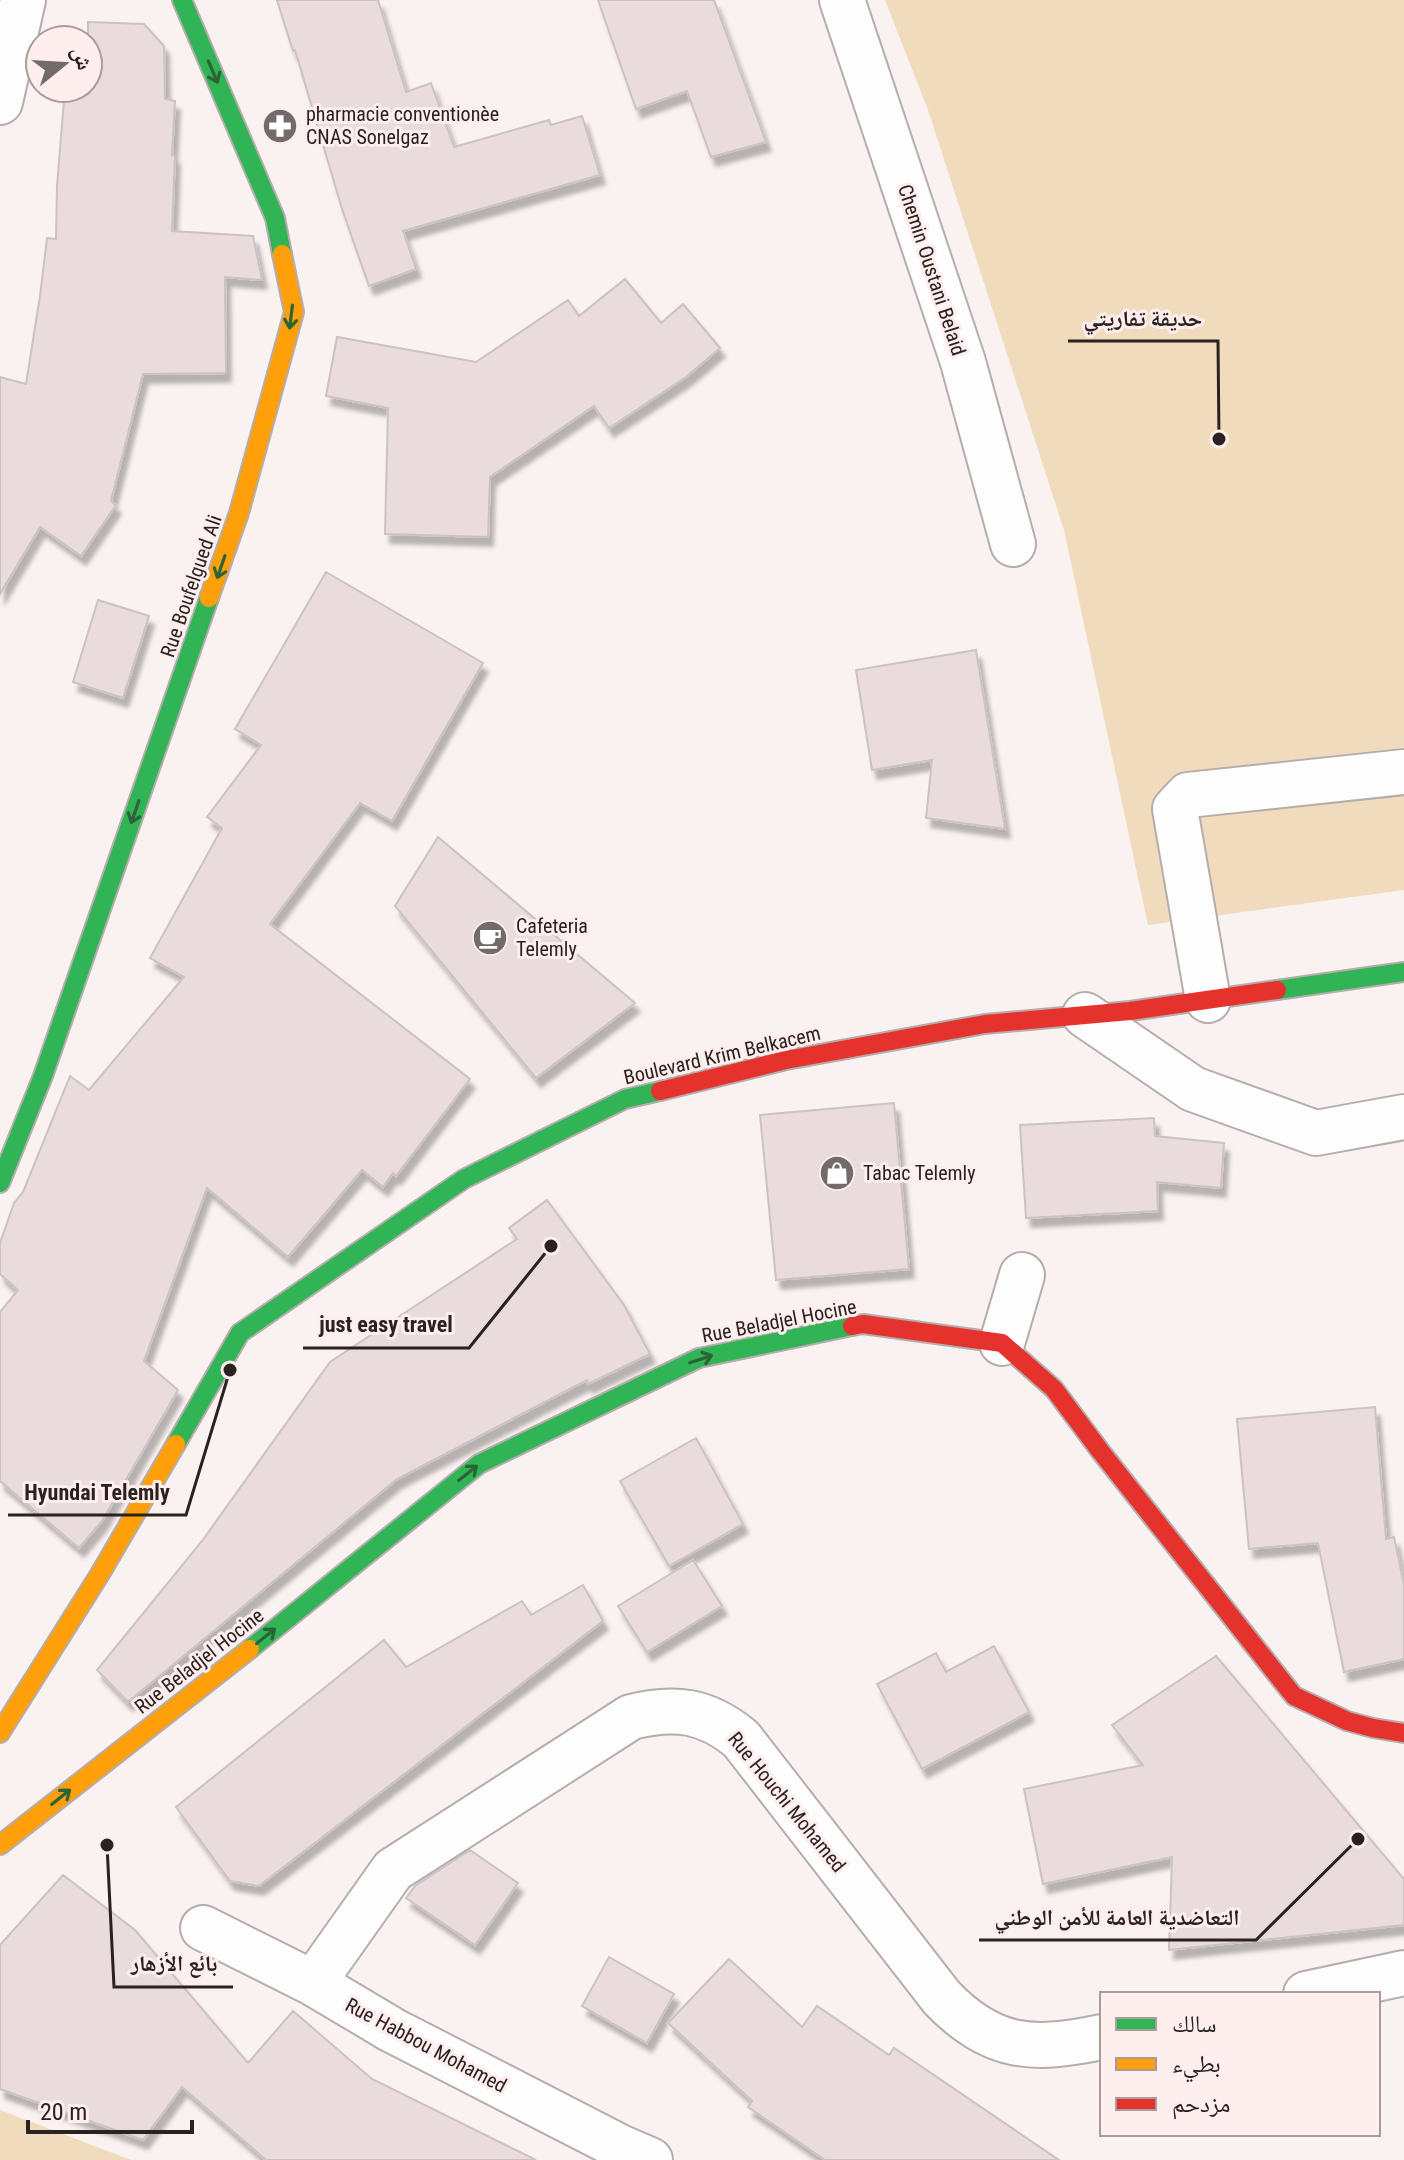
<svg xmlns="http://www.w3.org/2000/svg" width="1404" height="2160" viewBox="0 0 1404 2160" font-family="'Roboto Condensed','Noto Naskh Arabic',sans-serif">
  <defs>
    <filter id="shadow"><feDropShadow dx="5" dy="9" stdDeviation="2" flood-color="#0004"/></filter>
  </defs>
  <rect width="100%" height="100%" fill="#faf2f1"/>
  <path fill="#f0dbbc" d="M885,0H1404V890L1148,925L1064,530L928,110Z
    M0,2110L131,2160H0Z"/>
  <path fill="#eadbdf" stroke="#cac2c3" stroke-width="2" filter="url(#shadow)" d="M277,0H378L406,92L431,83L454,147L549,120L551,125L582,116L600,175L403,231L416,269L369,286L342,209L295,50L293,51Z
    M598,0H714L766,142L711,157L687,91L636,109Z
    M88,22L144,24L164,46L165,99L175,101L172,155L175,156L172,231L253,236L262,280L225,277L226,373L143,374L111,501L116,505L81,556L40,527L0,594V377L26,384L40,296L47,238L56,239L57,186L65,88H88Z
    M625,279L661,323L683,304L720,348L686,377L609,428L594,406L490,477L488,537L385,534L388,408L326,396L337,337L476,362L568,300L579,316Z
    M326,572L483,663L392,821L360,803L270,924L470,1079L396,1176L393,1173L383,1187L362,1170L288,1257L207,1188L144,1361L178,1390L102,1521L79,1548L0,1481V1312L18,1290L0,1274V1243L14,1203L23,1192L70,1076L89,1090L184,977L150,958L222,828L207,817L261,745L235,729Z
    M98,600L149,616L123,698L73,682Z
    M976,650L1005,829L926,818L932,760L872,770L856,670Z
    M438,837L635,1003L536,1078L395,906Z
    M894,1103L909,1269L776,1280L760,1115Z
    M1154,1118L1155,1136L1224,1143L1221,1188L1157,1182L1158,1211L1026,1218L1020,1125Z
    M547,1200L624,1305L650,1354L588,1384L587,1380L397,1479L128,1702L97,1670L202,1541L330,1362L517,1239L509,1228Z
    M1375,1407L1386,1539L1394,1537L1404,1585V1659L1344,1672L1318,1543L1249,1549L1237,1419Z
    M696,1438L743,1524L669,1566L620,1481Z
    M693,1560L722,1606L647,1652L618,1606Z
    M583,1585L603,1621L259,1886L230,1881L176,1807L384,1640L406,1667L522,1601L531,1615Z
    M994,1646L1029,1712L922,1769L877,1684L936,1653L946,1672Z
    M1216,1656L1404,1879V1925L1169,1950L1172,1857L1043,1884L1024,1789L1143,1765L1112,1725Z
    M470,1850L518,1883L475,1945L406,1898L415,1886Z
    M63,1875L135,1930L248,2063L293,2011L372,2079L536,2160H266L182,2087L143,2140L0,2089V1945Z
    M609,1957L674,1994L647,2043L582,2006Z
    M729,1959L802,2027L817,2006L889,2055L894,2048L1059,2160H825L748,2107L752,2101L668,2023Z"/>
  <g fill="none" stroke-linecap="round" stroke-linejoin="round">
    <g stroke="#b5adac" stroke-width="48">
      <path id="street" d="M842,0L963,362L1013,544
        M0,102L23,0
        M1208,1000L1175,809L1188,795L1404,772
        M1085,1015L1193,1089L1316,1133L1404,1117
        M1002,1343L1022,1275
        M203,1928L313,1983L392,2030L622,2148L650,2160
        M313,1983L393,1870L631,1717C675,1706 706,1710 741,1739L942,1998C993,2051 1034,2051 1102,2037
        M1306,1994L1404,1973"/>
    </g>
    <g stroke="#b5adac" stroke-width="22">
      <path id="fast" d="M182,0L275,218L282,254
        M1277,990L1404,972
        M0,1183L43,1076L209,598
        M176,1444L240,1333L464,1179L625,1099L660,1091
        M250,1649L479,1464L699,1358L852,1326"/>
    </g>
    <g stroke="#b5adac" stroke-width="22">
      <path id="slow" d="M209,598L239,513L294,312L282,254
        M0,1733L100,1574L176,1444
        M0,1845L250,1649"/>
    </g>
    <g stroke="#b5adac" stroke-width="22">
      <path id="jam" d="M660,1091L786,1060L985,1024L1130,1011L1277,990
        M852,1326L863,1324L1002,1343L1054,1389L1101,1452L1294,1696L1347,1721L1373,1728L1404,1733"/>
    </g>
    <use href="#street" stroke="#fefdfd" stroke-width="44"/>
    <use href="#fast" stroke="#30b455" stroke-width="18"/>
    <use href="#slow" stroke="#ff9f0a" stroke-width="18"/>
    <use href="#jam" stroke="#e5322d" stroke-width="18"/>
  </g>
  <defs><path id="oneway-shaft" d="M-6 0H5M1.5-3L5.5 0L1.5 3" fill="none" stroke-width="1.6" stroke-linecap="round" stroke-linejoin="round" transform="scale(2)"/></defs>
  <g stroke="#2d6338">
    <use href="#oneway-shaft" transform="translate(213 72) rotate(67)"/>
    <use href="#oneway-shaft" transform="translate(291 317) rotate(97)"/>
    <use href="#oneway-shaft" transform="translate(221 567) rotate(109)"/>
    <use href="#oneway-shaft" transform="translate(135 812) rotate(109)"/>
    <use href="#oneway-shaft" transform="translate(701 1359) rotate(-18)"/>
    <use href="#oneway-shaft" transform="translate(468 1473) rotate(-39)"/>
    <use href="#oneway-shaft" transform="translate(266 1636) rotate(-39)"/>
    <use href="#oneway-shaft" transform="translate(61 1797) rotate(-39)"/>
  </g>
  <defs>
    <g id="pharmacy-disc" transform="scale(1.8)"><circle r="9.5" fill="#736a6a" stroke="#feeeed"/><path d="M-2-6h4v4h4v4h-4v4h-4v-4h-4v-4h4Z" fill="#fff"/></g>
    <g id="cafe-disc" transform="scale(1.8)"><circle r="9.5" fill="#736a6a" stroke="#feeeed"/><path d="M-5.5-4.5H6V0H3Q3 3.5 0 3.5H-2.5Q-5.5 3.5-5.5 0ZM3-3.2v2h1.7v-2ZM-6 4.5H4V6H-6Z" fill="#fff"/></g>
    <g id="shop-disc" transform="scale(1.8)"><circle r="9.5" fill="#736a6a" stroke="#feeeed"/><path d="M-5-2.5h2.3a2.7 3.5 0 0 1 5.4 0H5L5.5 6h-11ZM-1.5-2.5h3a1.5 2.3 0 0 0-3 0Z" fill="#fff"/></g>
  </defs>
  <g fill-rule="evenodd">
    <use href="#pharmacy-disc" x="280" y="126"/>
    <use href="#cafe-disc" x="490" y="938"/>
    <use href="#shop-disc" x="837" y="1173"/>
  </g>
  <g text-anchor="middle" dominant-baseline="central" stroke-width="6" stroke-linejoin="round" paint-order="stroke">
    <g font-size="20" fill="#2a2121" stroke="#feeeed" text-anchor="start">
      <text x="306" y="114">pharmacie conventionèe<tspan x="306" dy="23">CNAS Sonelgaz</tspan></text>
      <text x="516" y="926">Cafeteria<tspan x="516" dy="23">Telemly</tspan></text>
      <text x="863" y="1173">Tabac Telemly</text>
    </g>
    <g font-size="20" fill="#2a2121" stroke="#feeeed">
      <text transform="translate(932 270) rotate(72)">Chemin Oustani Belaid</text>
      <text transform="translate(191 586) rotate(-71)">Rue Boufelgued Ali</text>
      <text transform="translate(722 1055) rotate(-13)">Boulevard Krim Belkacem</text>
      <text transform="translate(779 1321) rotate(-11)">Rue Beladjel Hocine</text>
      <text transform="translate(199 1661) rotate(-38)">Rue Beladjel Hocine</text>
      <text transform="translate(787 1802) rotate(51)">Rue Houchi Mohamed</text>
      <text transform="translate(426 2045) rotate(28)">Rue Habbou Mohamed</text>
    </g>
  </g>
  <path fill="none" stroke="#2a2121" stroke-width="3" d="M1219 439L1218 341H1068M551 1246L469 1348H303M230 1370L186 1515H8M1358 1839L1256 1940H979M107 1845L114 1987H233"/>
  <g fill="#2a2121" stroke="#feeeed" stroke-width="3">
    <circle cx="1219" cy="439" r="8"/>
    <circle cx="551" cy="1246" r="8"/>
    <circle cx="230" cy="1370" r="8"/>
    <circle cx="1358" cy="1839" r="8"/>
    <circle cx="107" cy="1845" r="8"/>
  </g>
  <g font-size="22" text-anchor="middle" font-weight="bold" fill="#2a2121" stroke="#feeeed" stroke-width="6" stroke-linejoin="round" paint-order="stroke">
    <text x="1143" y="326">حديقة تفاريتي</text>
    <text x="386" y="1332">just easy travel</text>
    <text x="97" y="1500">Hyundai Telemly</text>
    <text x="1117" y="1925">التعاضدية العامة للأمن الوطني</text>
    <text x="174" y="1971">بائع الأزهار</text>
  </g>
  <rect x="1100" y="1992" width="280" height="144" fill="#feeeed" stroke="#a99c9b" stroke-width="2"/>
  <rect x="1116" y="2018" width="40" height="12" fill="#30b455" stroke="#a99c9b" stroke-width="2"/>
  <text x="1172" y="2032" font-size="24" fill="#2a2121">سالك</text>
  <rect x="1116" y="2058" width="40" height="12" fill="#ff9f0a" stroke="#a99c9b" stroke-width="2"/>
  <text x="1172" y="2072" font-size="24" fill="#2a2121">بطيء</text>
  <rect x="1116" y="2098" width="40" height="12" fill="#e5322d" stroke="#a99c9b" stroke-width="2"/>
  <text x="1172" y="2112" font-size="24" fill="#2a2121">مزدحم</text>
  <g transform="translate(64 64) rotate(72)"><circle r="38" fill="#feeeed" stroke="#a99c9b" stroke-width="2"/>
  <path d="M0-6L14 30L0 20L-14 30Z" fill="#736a6a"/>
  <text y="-12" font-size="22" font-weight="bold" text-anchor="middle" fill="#2a2121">ش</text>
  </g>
  <path d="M28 2120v12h164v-12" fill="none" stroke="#2a2121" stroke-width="4"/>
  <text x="40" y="2120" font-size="24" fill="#2a2121" stroke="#feeeed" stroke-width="6" paint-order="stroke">20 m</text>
</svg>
